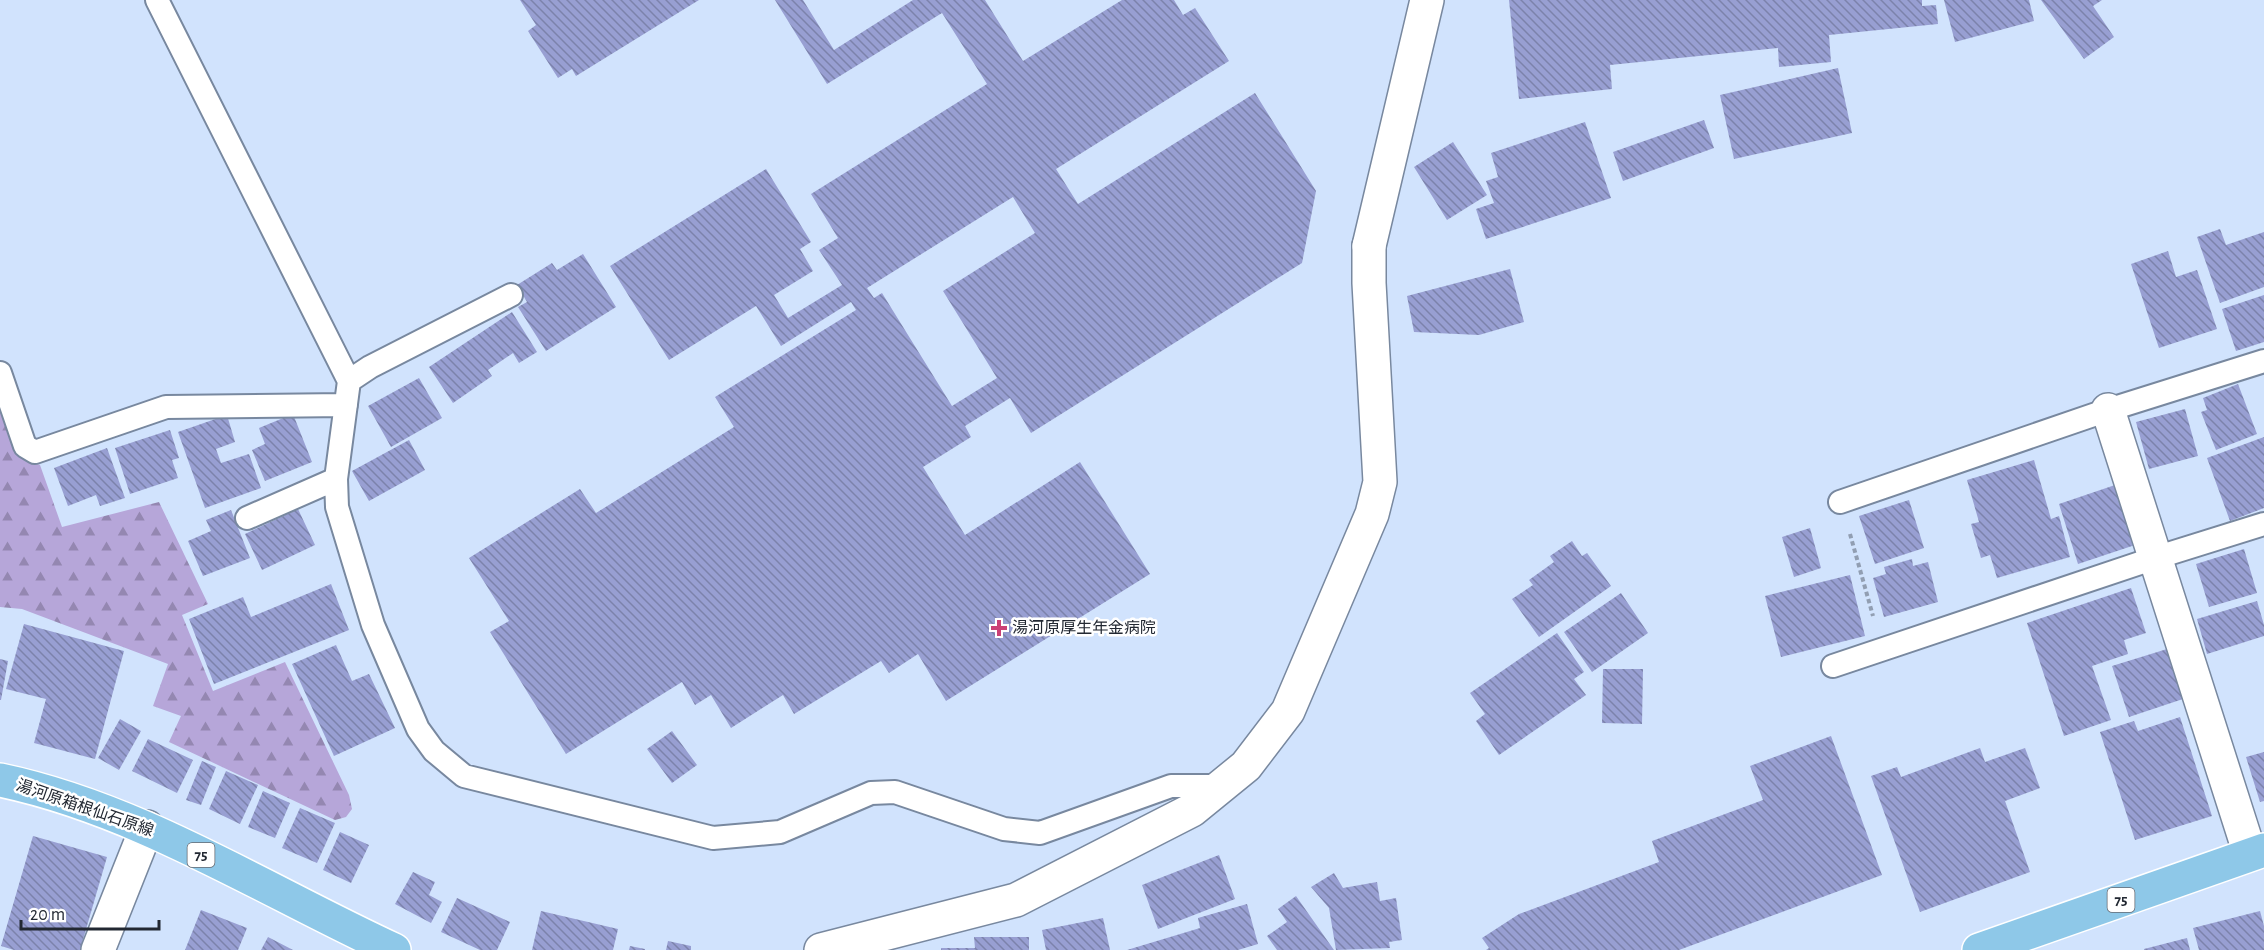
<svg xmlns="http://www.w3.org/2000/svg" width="2264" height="950" viewBox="0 0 2264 950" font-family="'Alegreya Sans','Noto Sans JP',sans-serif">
  <defs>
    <pattern id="forest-firs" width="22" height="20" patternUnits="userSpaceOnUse" patternTransform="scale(1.5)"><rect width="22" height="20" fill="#b6a6d9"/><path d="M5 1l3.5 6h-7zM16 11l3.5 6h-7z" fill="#9487b1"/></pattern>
    <pattern id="building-back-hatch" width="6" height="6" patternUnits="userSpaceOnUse" patternTransform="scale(1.5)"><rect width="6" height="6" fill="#989fd2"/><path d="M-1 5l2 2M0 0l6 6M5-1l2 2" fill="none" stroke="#7c82ab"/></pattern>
  </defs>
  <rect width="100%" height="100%" fill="#d1e3fd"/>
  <path fill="url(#forest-firs)" d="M0,403L20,457L40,465L62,527L159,502L208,604L182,615L213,691L285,662L349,795L352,809L346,817L335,820L169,742L181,716L153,706L168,664L22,609L0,607Z"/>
  <path fill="url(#building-back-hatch)" fill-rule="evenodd" d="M520,0H699L576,76L572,69L558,78L528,31L536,25Z
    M775,0H803L834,50L913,0H985L1023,61L1122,0H1174L1183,15L1195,8L1229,61L1056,169L1078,204L1255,93L1316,191L1302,263L1031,433L1010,398L965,426L971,437L923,467L965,535L1080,462L1150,574L946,701L918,654L889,673L881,661L794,714L783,695L731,728L711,695L695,705L682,682L566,754L490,632L509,621L469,558L580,489L596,513L734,427L715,397L856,310L851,302L781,346L756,306L669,360L610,266L766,169L811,242L800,249L813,271L774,295L788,318L842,285L819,250L838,238L811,194L987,84L942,13L827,84ZM1013,197L1035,233L943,291L997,378L952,406L882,293L874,298L867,288Z
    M1509,0H1922V6L1936,5L1938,24L1829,35L1831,62L1779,67L1778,48L1610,65L1612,89L1519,99Z
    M1944,0H2029L2034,21L1955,42Z
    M2041,0H2102L2093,6L2114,37L2084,59Z
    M1838,68L1852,133L1734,159L1720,95Z
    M1704,120L1714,148L1623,181L1613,152Z
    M1585,122L1611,198L1486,239L1476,209L1494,203L1486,181L1498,177L1491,153Z
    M1453,142L1487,195L1447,220L1414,167Z
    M2220,229L2226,245L2264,232V287L2220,303L2197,237Z
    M2168,251L2176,277L2197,270L2217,329L2159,348L2131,264Z
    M583,254L616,307L546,351L518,307L527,302L517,285L552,263L557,270Z
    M1510,269L1524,322L1479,335L1414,332L1407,296Z
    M2264,295V342L2236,351L2222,309Z
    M512,312L537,352L519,363L513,353L488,370L492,376L453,403L429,367Z
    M419,378L442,418L391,447L368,406Z
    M2238,384L2257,434L2216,450L2201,412L2207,410L2203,398Z
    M2185,409L2198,456L2149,469L2136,422Z
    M293,414L312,462L265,481L252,450L265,444L259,428Z
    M227,415L235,442L216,449L221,463L249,454L261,488L205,508L178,432Z
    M170,430L179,458L172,460L178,478L130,494L115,448Z
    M2264,437V508L2230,521L2207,458Z
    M409,440L425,470L369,501L352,471Z
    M107,448L125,498L100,506L96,495L68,506L54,468Z
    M2034,460L2051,519L2059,516L2070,557L1997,578L1990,555L1981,558L1971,524L1979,522L1967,480Z
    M2115,485L2135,545L2078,564L2059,504Z
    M1909,500L1924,548L1875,564L1859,516Z
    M298,509L315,545L262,570L245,534Z
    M231,510L250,558L203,576L188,541L211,531L206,520Z
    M1810,528L1821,568L1794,577L1782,537Z
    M1572,541L1582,556L1587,553L1611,586L1539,637L1512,599L1533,585L1529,580L1554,562L1550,556Z
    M2244,549L2257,593L2209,607L2196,564Z
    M1912,559L1913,566L1928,562L1938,602L1884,617L1873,578L1886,574L1884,567Z
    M1850,575L1865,636L1781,657L1765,596Z
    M331,584L349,630L214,684L189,619L243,597L251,617Z
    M2131,588L2146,633L2124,640L2128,654L2092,666L2111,720L2064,736L2027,623Z
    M1621,593L1648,633L1592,672L1564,632Z
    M2257,601L2264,625V636L2207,654L2197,619Z
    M24,624L124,651L95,759L34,743L46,699L6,689Z
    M1557,633L1584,672L1574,679L1586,695L1499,755L1476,721L1485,714L1470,693Z
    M336,645L352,681L369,674L395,728L334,756L292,664Z
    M2167,649L2183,699L2129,717L2112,666Z
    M0,659L8,661L1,700H0Z
    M1603,669H1643L1642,724L1602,723Z
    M2180,717L2212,816L2135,840L2100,732L2134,721L2138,731Z
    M120,719L141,731L119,770L98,758Z
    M672,731L697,765L672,783L647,749Z
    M1831,736L1882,875L1679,950H1486L1489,948L1482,938L1519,914L1659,862L1652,841L1763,800L1750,766Z
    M148,739L193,760L177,793L132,771Z
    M1980,748L1985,762L2025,748L2040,788L2005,801L2030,872L1920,912L1871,776L1897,767L1901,777Z
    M2264,752V801L2260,802L2246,757Z
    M202,761L216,767L201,805L186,800Z
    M226,771L258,785L240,824L209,809Z
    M263,791L290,803L275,838L248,827Z
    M300,808L335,823L317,863L282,848Z
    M340,832L369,845L351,883L323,870Z
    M33,836L107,857L80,950H14L1,946Z
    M1219,855L1235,899L1158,929L1142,885Z
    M413,872L435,882L429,895L442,902L431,923L395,904Z
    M1334,873L1343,888L1377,882L1380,901L1396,898L1402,940L1389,942L1390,948L1336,950L1329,908L1311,887Z
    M1296,896L1334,950H1277L1267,936L1287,922L1278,909Z
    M457,898L510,922L497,950H480L441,932Z
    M1247,904L1258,944L1238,950H1127L1200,928L1198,918Z
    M201,910L247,928L238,950H185Z
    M541,911L618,929L613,950H532Z
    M2260,911L2264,926V950H2199L2193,928Z
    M1103,918L1110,950H1046L1042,930Z
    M268,937L293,950H261Z
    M974,937H1029V950H941V948H975Z
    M2187,938L2190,950H2144V949Z
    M668,941L691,946V950H666Z
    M630,946L645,949V950H629Z"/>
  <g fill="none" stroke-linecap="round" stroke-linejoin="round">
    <g stroke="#78889f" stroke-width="26">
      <path id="lane" d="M157,0L349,381L336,479L337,507L373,625L418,729L434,751L464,776L713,838L780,832L871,793L895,792L1004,829L1040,833L1171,786H1221
        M0,373L25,446L35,452L166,407L346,405
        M349,381L370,367L511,295
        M1840,502L2108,410L2264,361
        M247,518L336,479
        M1833,666L2155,558L2264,524"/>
    </g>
    <g stroke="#78889f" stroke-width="36">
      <path id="street" d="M1369,246L1427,0
        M2108,410L2250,854
        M98,950L147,827"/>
    </g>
    <g stroke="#78889f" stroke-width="36">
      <path id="secondary" d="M821,950L1016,900L1192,810L1246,766L1288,711L1372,514L1380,482L1369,283V246"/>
    </g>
    <g stroke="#fff" stroke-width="36">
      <path id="primary" d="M0,780C139,809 266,891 394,950
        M1979,950L2264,850"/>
    </g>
    <path stroke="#919eb2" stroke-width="4" stroke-dasharray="4.5 3" stroke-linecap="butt" d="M1850,534L1873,616"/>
    <use href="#lane" stroke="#fff" stroke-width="22"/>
    <use href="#street" stroke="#fff" stroke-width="33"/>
    <use href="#secondary" stroke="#fff" stroke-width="33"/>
    <use href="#primary" stroke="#8ec8e8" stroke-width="33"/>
  </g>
  <path fill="#cb4076" stroke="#fff" stroke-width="2" d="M996 619h6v6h6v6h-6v6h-6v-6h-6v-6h6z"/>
  <g text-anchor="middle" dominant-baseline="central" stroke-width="5" stroke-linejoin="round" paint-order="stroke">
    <g fill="#fff" stroke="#646870" stroke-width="1.5">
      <rect x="187.5" y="843" width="27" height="24" rx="4.5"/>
      <rect x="2107.5" y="888" width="27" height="24" rx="4.5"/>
    </g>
    <g font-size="15" font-weight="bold" fill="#222832">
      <text x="201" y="855">75</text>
      <text x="2121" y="900">75</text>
    </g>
    <g font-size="16" fill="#222832" stroke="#fff" text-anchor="start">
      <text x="1012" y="628">湯河原厚生年金病院</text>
    </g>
    <g font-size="16" fill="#222832" stroke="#fff">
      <text transform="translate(85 808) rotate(19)">湯河原箱根仙石原線</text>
    </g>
  </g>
  <path d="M21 920v9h138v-9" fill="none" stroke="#222832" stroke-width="3"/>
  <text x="30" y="920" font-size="18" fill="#222832" stroke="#ffffff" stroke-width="4.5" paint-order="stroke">20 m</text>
</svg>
